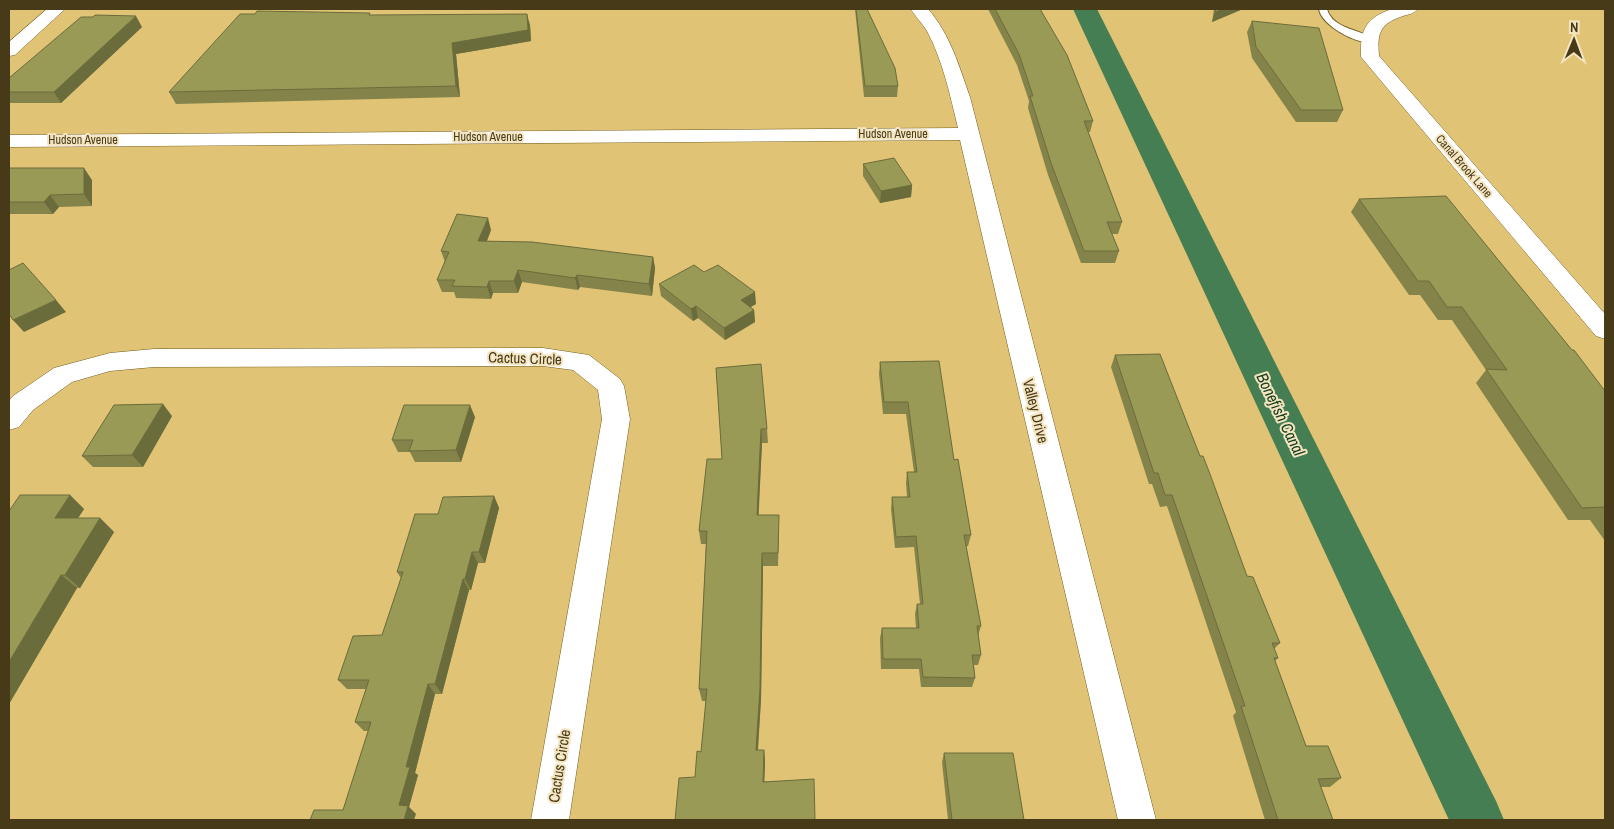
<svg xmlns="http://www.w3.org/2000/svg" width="1614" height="829" viewBox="0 0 1614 829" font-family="'Archivo Narrow',sans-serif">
  <rect width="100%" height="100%" fill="#e0c375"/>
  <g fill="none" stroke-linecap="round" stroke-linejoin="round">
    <path fill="#467e53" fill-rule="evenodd" d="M1073,9H1097L1496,801L1504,820H1449Z"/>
    <g stroke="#745f24" stroke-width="2">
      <path id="lane" d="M1319,9H1327C1333,30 1360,28 1374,40L1372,42C1357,45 1321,25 1319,9Z"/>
    </g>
    <g stroke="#745f24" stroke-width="1">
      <path id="street" d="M47,9H65L15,55L9,56V42Z
        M911,9H928C950,34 959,66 970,97L1156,820H1118L960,140L9,147V135L958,128C950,95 943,61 927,31C922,23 915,16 911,9Z
        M1392,9H1417C1414,14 1409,14 1403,16C1380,24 1377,32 1379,56L1605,314V339L1596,336L1361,57C1360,29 1366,18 1392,9Z
        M543,348L589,355L620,379L624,386L630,419L569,820H531L602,419L598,390L573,370L543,366L154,367L110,371L72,382L33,410L19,427L9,430V401L13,396L54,368L110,353L154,349Z"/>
    </g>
    <use href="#lane" fill="#fff" fill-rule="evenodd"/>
    <use href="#street" fill="#fff" fill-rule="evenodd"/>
  </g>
  <path fill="#84844a" d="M855,9H867L898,86L897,97H864Z
    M988,9H1040L1093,121L1090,132H1088L1122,222L1118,234H1112L1119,251L1115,263H1081L1048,175L1028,108L1029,101L1017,65Z
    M1214,9H1243L1212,22Z
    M371,15L530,25L531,41L456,54L460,97L176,104L169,92Z
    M93,17L142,27L61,103H9V78Z
    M1252,21L1343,110L1337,122H1296L1252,58L1247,32Z
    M863,164L912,185L911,197L880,203L863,176Z
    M9,168L92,180V206L59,207L53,214H9Z
    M1359,199L1605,391V541L1590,520H1568L1476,383L1486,370L1452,320H1438L1420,295H1409L1351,212Z
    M491,230L487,241L653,257L655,268L652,296L580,287L578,290L522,282L518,293H493L491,299L456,298L454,292H442L437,280L445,262L441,251Z
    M704,272L756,304L750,307L754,310L755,322L725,340L698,318L693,321L661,296L659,284Z
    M1115,355L1247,576L1280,643L1274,649L1278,658L1275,661L1306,746L1341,778L1330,787H1321L1333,820H1265L1233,716L1236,712L1167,506L1160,507L1152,484H1149L1111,367Z
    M880,362L954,460L971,535L968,546H966L981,626L978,636L981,655L978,665H974L975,678L972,687H921L919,669H881L880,638L882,628H916L915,614L917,604H920L914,547L895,548L891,509L892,497H907L906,483L907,472H914L906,414H883L879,374Z
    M716,368L767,429L768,443H762L758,515L779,529L778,566H763L761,699L758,750H764L765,761L764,781L815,820L695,777L701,752L706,701H702L699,689L706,544H701L699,531L722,459Z
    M172,416L143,467H93L82,456Z
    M475,417L461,462H415L410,452H398L392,440Z
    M70,495L84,509L78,518H100L114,532L80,588H77L9,704V511Z
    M494,496L499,508L485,563H478L471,590H469L442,694H435L415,773L418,775L409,807L416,814L343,810L368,731H364L355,722L366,689H347L338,680L382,635L401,578L397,572L438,514Z
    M944,753L1024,820H948L942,762Z"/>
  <path fill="#6b6c3c" d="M1223,9H1243L1212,22L1215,12Z
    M527,14L530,25L531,41L456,54L460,97L456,86L452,43Z
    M136,16L142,27L61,103L54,92Z
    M84,168L92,180V206L84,194Z
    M912,185L911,197L880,203L881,191Z
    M50,195L59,207L53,214L44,202Z
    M488,218L491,230L482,253L478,241Z
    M653,257L655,268L652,296L649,284Z
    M518,270L522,282L518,293L514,281Z
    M577,275L580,287L578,290L575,278Z
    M489,281L493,293L491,299L487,287Z
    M755,292L756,304L742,312L741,300Z
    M56,300L66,312L24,332L13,320Z
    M696,306L698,318L693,321L691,309Z
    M754,310L755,322L725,340L724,328Z
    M163,404L172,416L143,467L132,455Z
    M470,405L475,417L461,462L456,450Z
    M761,429L762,443L758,529L757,515Z
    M70,495L84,509L69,532L55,518Z
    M494,496L499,508L485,563L479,552Z
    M100,518L114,532L80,588L65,575Z
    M472,552L478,563L471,590L465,579Z
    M762,553L763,566L761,699L757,761L756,750Z
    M61,575L77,588L9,704V662Z
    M463,579L469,590L442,694L435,684Z
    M428,684L435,694L415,773L418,775L409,807L416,814L414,820H404L399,805L406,767Z
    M764,750L765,761L764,792L763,782Z"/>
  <path fill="#999a56" stroke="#6b6c3c" d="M856,9H867L895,68L898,86H865Z
    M995,9H1040L1067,55L1093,121H1084L1122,222H1107L1119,251H1084L1051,163L1030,96H1033L1019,54Z
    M1216,9H1223L1215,12Z
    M257,11L370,13L369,15L527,14L528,30L452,43L456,86L169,92L240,14H255Z
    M95,15L136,16L54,92H9V78L81,17H93Z
    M1252,21L1319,28L1343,110H1301L1256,47Z
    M894,158L912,185L881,191L863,164Z
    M9,168H84V194L50,195L44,202H9Z
    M1446,196L1572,350H1574L1605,391V509L1604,507L1582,508L1486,369L1507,370L1462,307H1447L1429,281H1418L1359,199Z
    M457,214L488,218L478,241L532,242L653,257L649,284L577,275L575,278L518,270L514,281H489L487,287L452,286L455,280H437L449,252L441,251Z
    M23,263L56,300L13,320L9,314V270Z
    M694,265L704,272L718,265L755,292L741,300L754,310L724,328L696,306L691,309L659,284Z
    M1160,354L1200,456H1203L1210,474L1247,576L1253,577L1280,643H1272L1278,658H1274L1306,746H1328L1341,778L1318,779L1333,820H1278L1241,706H1245L1172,495H1165L1158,473H1154L1115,355Z
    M939,361L954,460L958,459L971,535H964L981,626H977L981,655H972L975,678L923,677L921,659H883L882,628H919L917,604H923L916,536L896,537L892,497H910L907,472H917L908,402H884L880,362Z
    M761,364L767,429H761L757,515H779L778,553H762L760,688L756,750H764L763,782L814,779L815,820H675L679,778L695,777L697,751L701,752L707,689H699L707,531H699L707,459H722L716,368Z
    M163,404L132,455L82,456L114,405Z
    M404,405H470L456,450L409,451L413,440H392Z
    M20,495H70L55,518H100L65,575H61L9,662V511Z
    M494,496L479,552H472L465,579H463L435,684H428L406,767H410L399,805L408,806L404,820H310L314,810H343L371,722H355L369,680H338L353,636L382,635L403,572H397L415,514H438L443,497Z
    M944,753H1013L1024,820H952Z"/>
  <g text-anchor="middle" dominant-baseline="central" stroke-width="4" stroke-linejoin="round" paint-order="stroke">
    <g font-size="12" fill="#463a19" stroke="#f4e5c0">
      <text x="893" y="134">Hudson Avenue</text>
      <text x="488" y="137">Hudson Avenue</text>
      <text x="83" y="140">Hudson Avenue</text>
      <text transform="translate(1464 166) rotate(49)">Canal Brook Lane</text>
    </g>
    <g font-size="15" fill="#463a19" stroke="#f4e5c0">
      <text transform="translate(525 358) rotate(2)">Cactus Circle</text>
      <text transform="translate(1036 411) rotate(76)">Valley Drive</text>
      <text transform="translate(559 766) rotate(-81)">Cactus Circle</text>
    </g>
    <g font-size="16" font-style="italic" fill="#113c1d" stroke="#f4e5c0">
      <text transform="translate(1281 414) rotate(64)">Bonefish Canal</text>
    </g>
  </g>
  <rect width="1614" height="829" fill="none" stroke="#463a19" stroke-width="20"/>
  <g transform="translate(1574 40) rotate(1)" stroke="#f4e5c0" stroke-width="4" paint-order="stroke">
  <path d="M0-4L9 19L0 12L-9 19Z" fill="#463a19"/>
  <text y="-8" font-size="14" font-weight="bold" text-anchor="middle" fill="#463a19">N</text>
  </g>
</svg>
